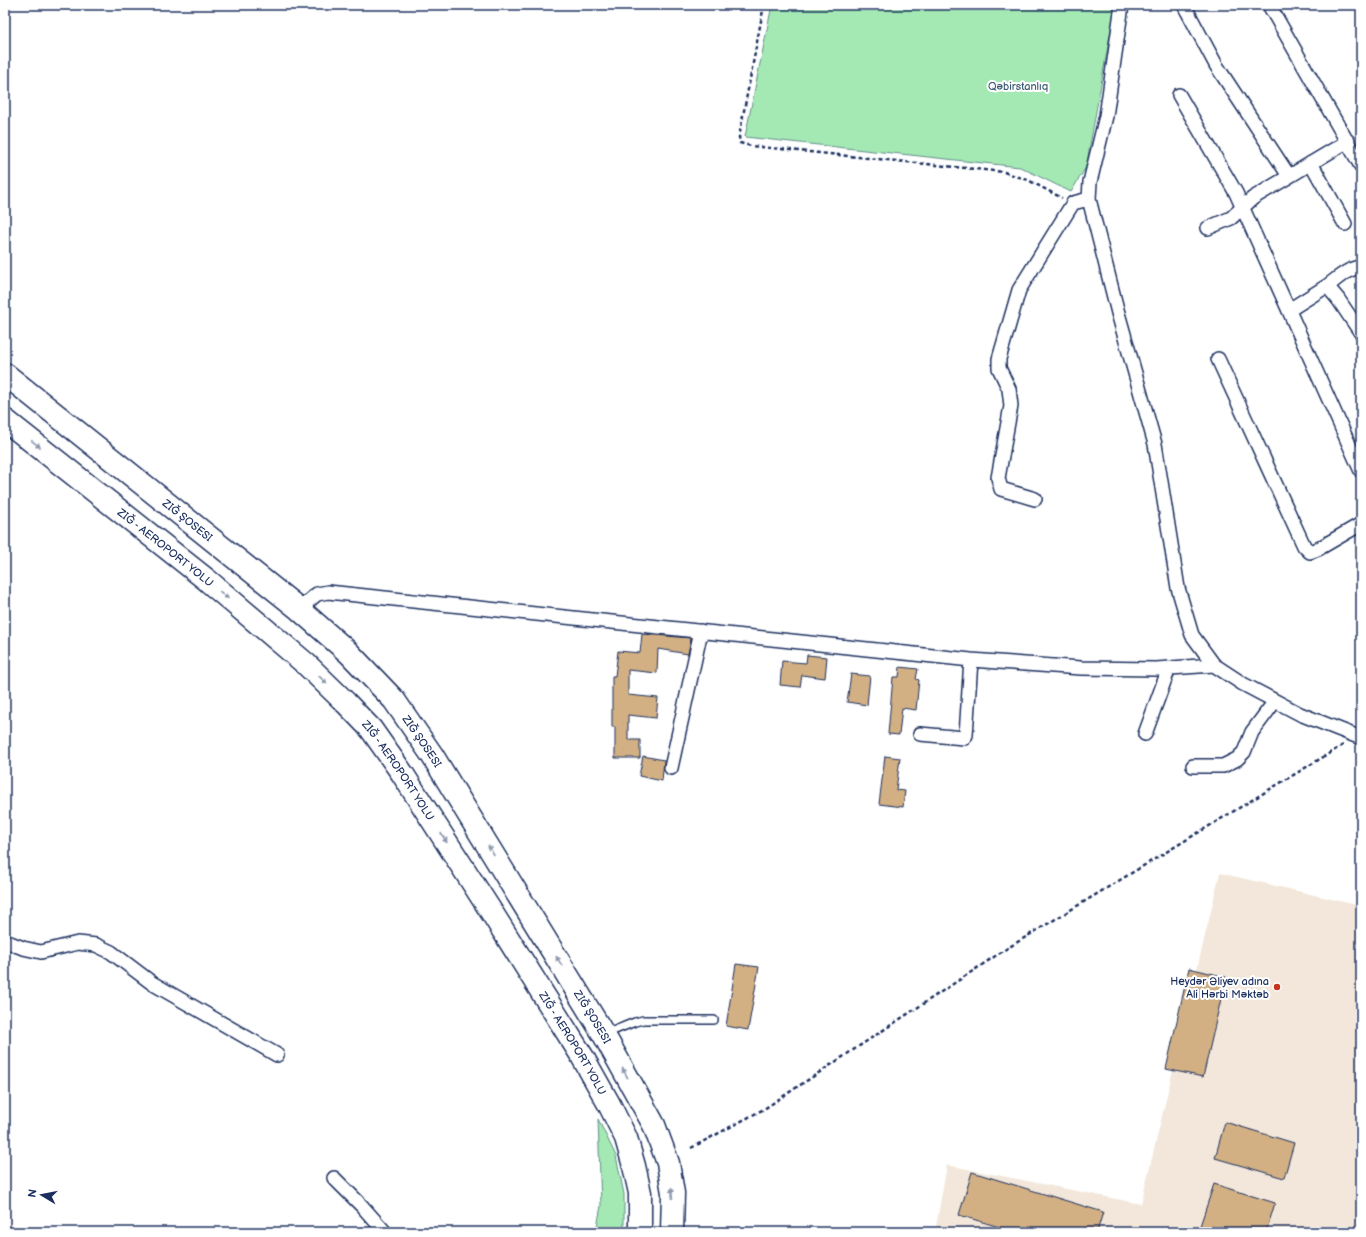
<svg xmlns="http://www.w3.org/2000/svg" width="1366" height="1237" viewBox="0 0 1366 1237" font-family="'Balsamiq Sans',sans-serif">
  <rect width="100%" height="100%" fill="#fff"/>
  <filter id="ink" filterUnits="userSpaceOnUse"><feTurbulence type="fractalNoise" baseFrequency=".025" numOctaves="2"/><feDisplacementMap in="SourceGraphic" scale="8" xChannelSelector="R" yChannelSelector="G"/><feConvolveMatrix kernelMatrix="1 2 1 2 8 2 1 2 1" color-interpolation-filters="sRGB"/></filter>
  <g filter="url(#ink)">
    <path fill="#f2e7da" d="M1220,873L1361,906V1232H935L947,1165L1141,1204Z"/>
    <path fill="#a4e9b4" stroke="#608c89" d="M772,5H1107L1115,7L1086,167L1071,192L1020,167L745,137Z
      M598,1119L616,1156L624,1194V1232H596L601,1206Z"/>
    <path fill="#d2b084" stroke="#1b2f5e" d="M642,634L691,638L688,654L658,649L657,673L628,670V695L658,698L656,718L628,715V740H640V758H615V727H612V676H615L618,651L640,653Z
      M807,655L827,657L825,678L802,675L800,687L780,685L782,661L806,663Z
      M900,667L918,669L916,679L919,680L916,710L902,708L899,735L888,734L893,677H899Z
      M851,674L870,676L867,705L847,702Z
      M643,756L664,760L662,781L639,776Z
      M885,756L900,758L896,790L905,791L903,807L879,804Z
      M736,964L759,967L748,1030L726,1026Z
      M1189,968L1226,977L1203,1077L1166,1069Z
      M1225,1122L1294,1143L1284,1178L1215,1158Z
      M972,1172L1103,1212L1097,1232H1016L959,1215Z
      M1214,1184L1275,1203L1266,1232H1198Z"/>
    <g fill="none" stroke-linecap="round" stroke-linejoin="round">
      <g stroke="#1b2f5e" stroke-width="10">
        <path id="lane" d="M605,1034L635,1022L643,1020H714"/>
      </g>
      <g stroke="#1b2f5e" stroke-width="16">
        <path id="street" d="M1122,5L1106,116L1090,182L1089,199L1118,313L1155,444L1178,588L1192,635L1214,665
          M1184,5L1216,65L1289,176
          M1269,5L1361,166
          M1179,95L1236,193L1361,471
          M1311,163L1345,224
          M1208,228L1231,218L1253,198L1348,141
          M1327,286C1337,279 1348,268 1361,267
          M1289,310L1327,286L1338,299L1361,333
          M1218,359L1304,546L1310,552L1318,549L1361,524
          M1035,499L1001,489L998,478L1011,406L1009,389L999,368V359L1019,290L1073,203L1089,199
          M299,609L317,594L328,592L971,660L1081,668L1156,669L1214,665L1243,684L1300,714L1361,738
          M920,734L964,738L966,735L971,660
          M1145,734L1169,668
          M1193,766H1223L1237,759L1244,752L1252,732L1275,701
          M671,768L701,631
          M5,941L23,948L41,952L78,943L96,945L111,952L152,983L277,1055
          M334,1178L361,1205L385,1232"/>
      </g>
      <g stroke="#1b2f5e" stroke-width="25">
        <g id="highway">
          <path id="s1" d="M5,374L299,609L349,653L394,700L432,755L604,1035L654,1125L668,1163L673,1193L672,1232"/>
          <path id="s2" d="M5,420L207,580L306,664L346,703L371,729L402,773L494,916L582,1056L609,1104L626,1138L634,1166L640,1193V1232"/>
        </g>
      </g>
      <path stroke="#1b2f5e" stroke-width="2.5" stroke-dasharray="4 3" stroke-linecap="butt" d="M764,5L739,137L740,143L751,146L1004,172L1028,180L1062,198
        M691,1148L764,1109L1006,949L1343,745"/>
      <use href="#lane" stroke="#fff" stroke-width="7"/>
      <use href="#street" stroke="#fff" stroke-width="13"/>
      <use href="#highway" stroke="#fff" stroke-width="22"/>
    </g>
    <defs><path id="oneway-solid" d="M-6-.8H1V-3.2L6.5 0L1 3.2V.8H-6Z"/></defs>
    <g fill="#8d97ae">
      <use href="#oneway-solid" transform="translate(36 444) rotate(38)"/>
      <use href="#oneway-solid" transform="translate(224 595) rotate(40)"/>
      <use href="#oneway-solid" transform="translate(323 680) rotate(44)"/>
      <use href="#oneway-solid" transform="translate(444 838) rotate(57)"/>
      <use href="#oneway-solid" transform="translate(491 850) rotate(-122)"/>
      <use href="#oneway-solid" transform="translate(559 961) rotate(-122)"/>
      <use href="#oneway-solid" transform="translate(625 1073) rotate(-119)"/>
      <use href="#oneway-solid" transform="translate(672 1193) rotate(-94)"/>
    </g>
  </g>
  <circle fill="#c8321e" stroke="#fff" stroke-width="1.5" cx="1277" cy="987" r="4"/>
  <g text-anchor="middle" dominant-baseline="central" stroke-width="4" stroke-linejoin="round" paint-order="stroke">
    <g font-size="11" fill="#3d5e74" stroke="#fff">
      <text x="1018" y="86">Qəbirstanlıq</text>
    </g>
    <g font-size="11" fill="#1b2f5e" stroke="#fff">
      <text stroke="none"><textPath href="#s1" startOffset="234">ZIĞ ŞOSESI</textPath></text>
      <text stroke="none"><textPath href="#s2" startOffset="205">ZIĞ - AEROPORT YOLU</textPath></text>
      <text stroke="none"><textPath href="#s1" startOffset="558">ZIĞ ŞOSESI</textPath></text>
      <text stroke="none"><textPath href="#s2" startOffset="529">ZIĞ - AEROPORT YOLU</textPath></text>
      <text stroke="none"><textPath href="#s1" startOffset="882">ZIĞ ŞOSESI</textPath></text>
      <text stroke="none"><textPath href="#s2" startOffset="853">ZIĞ - AEROPORT YOLU</textPath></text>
    </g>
    <g font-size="11" fill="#1b2f5e" stroke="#fff" text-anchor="end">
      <text x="1269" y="981">Heydər Əliyev adına<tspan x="1269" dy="13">Ali Hərbi Məktəb</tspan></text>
    </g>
  </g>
  <rect width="1366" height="1237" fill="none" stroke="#fff" stroke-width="20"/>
  <rect x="10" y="10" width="1346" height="1217" fill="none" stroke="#1b2f5e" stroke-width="1.5" filter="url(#ink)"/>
  <g transform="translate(42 1195) rotate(280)" stroke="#ffffff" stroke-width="3" paint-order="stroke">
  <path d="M0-3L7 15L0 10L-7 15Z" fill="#1b2f5e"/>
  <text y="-6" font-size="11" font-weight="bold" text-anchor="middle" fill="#1b2f5e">N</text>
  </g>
</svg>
